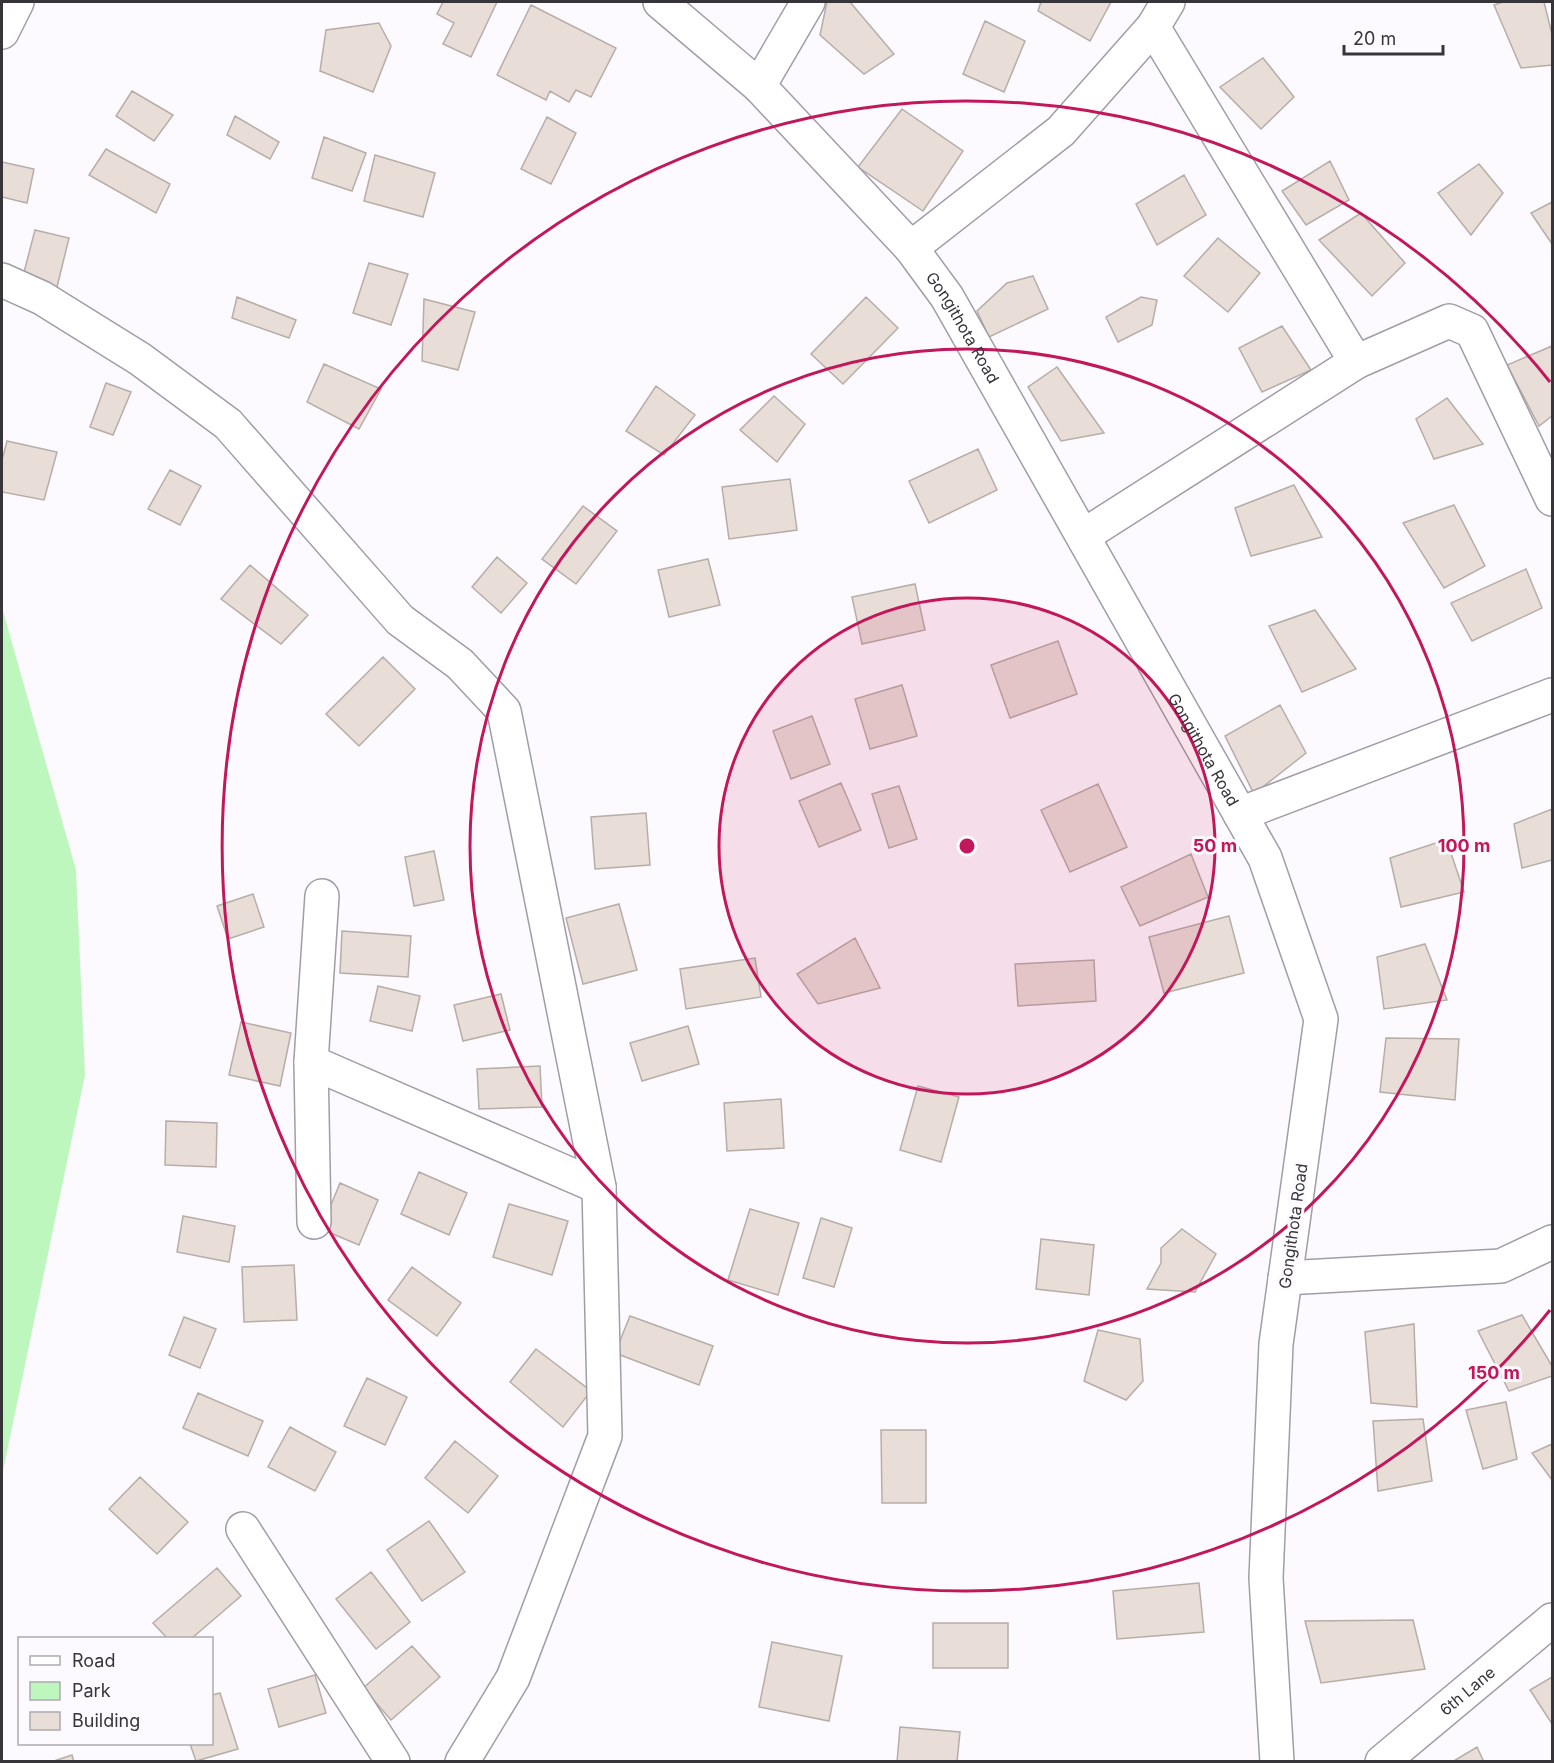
<svg xmlns="http://www.w3.org/2000/svg" width="1554" height="1763" viewBox="0 0 1554 1763" font-family="Inter,sans-serif">
  <rect width="100%" height="100%" fill="#fcfafe"/>
  <path fill="#bef7be" d="M2,607L76,870L85,1075L2,1476Z"/>
  <path fill="#e8ddd7" stroke="#b7ada7" stroke-width="1.5" d="M443,2H497L471,57L443,44L454,23L437,14Z
    M827,2H850L894,54L864,74L820,35Z
    M1041,2H1111L1090,41L1038,11Z
    M1503,2H1544L1552,34V65L1521,68L1494,5Z
    M531,5L616,48L591,97L576,90L569,102L550,91L546,100L497,75Z
    M985,21L1025,41L1004,92L963,74Z
    M379,23L391,46L373,92L320,71L326,30Z
    M1263,58L1294,97L1261,129L1220,87Z
    M132,91L173,115L154,141L116,116Z
    M902,109L963,151L923,211L858,167Z
    M235,116L279,142L270,159L227,135Z
    M547,117L576,133L551,184L521,169Z
    M324,137L366,153L352,191L312,178Z
    M106,149L170,184L156,213L89,175Z
    M375,155L435,173L423,217L364,201Z
    M1330,161L1349,200L1306,225L1282,191Z
    M2,162L34,169L27,203L2,197Z
    M1479,164L1503,193L1471,235L1438,193Z
    M1184,175L1206,215L1157,245L1136,204Z
    M1552,202V244L1531,213Z
    M1361,213L1405,263L1372,296L1319,240Z
    M35,230L69,238L57,287L22,280Z
    M1218,238L1260,273L1228,312L1184,276Z
    M369,263L408,274L391,325L353,313Z
    M1033,276L1048,309L989,337L977,311L1007,283Z
    M237,297L296,320L289,338L232,318Z
    M866,297L898,328L843,384L811,354Z
    M1141,297L1157,300L1152,325L1118,342L1106,317Z
    M424,299L475,312L458,370L422,361Z
    M1282,326L1311,370L1262,392L1239,348Z
    M1552,346V416L1539,426L1507,365Z
    M324,364L381,389L359,429L307,402Z
    M1057,367L1104,433L1061,441L1028,387Z
    M106,383L131,392L113,435L90,427Z
    M656,386L695,415L664,455L626,431Z
    M774,396L805,424L777,462L740,430Z
    M1447,398L1483,444L1434,459L1416,419Z
    M7,441L57,452L44,500L2,492V460Z
    M978,449L997,490L929,523L909,481Z
    M170,470L201,486L180,525L148,509Z
    M790,479L797,530L729,539L722,487Z
    M1294,485L1322,537L1251,556L1235,508Z
    M1454,505L1485,566L1444,588L1403,523Z
    M583,506L617,531L576,584L542,559Z
    M497,557L527,583L501,613L472,587Z
    M708,559L720,605L669,617L658,570Z
    M250,565L308,615L281,644L221,599Z
    M1526,569L1542,608L1472,641L1451,603Z
    M915,584L925,630L862,644L852,597Z
    M1315,610L1356,669L1302,692L1269,626Z
    M1058,641L1077,694L1010,718L991,665Z
    M383,657L415,689L359,746L326,714Z
    M902,685L917,736L870,749L855,699Z
    M1280,705L1306,753L1254,794L1225,736Z
    M812,716L830,764L791,779L773,731Z
    M841,783L861,830L819,847L799,801Z
    M1098,784L1127,847L1070,872L1041,810Z
    M899,786L917,839L889,848L872,794Z
    M1552,809V860L1522,868L1514,824Z
    M646,813L650,865L595,869L591,817Z
    M1442,841H1447L1464,892L1401,907L1390,858Z
    M434,851L444,900L414,906L405,857Z
    M1191,854L1208,897L1140,926L1121,887Z
    M253,894L264,927L228,939L217,906Z
    M619,904L637,970L583,984L566,918Z
    M1229,916L1244,973L1164,993L1149,937Z
    M342,931L411,936L408,977L340,973Z
    M855,938L880,988L818,1004L797,974Z
    M1425,944L1447,1000L1384,1009L1377,957Z
    M755,958L761,997L686,1009L680,969Z
    M1094,960L1096,1001L1018,1006L1015,964Z
    M378,986L420,996L412,1031L370,1021Z
    M501,994L510,1030L463,1041L454,1005Z
    M241,1022L291,1033L280,1086L229,1075Z
    M688,1026L699,1064L642,1081L630,1043Z
    M1386,1038L1459,1039L1455,1100L1380,1092Z
    M540,1066L542,1107L479,1109L477,1069Z
    M918,1086L959,1097L941,1162L900,1150Z
    M781,1099L784,1148L727,1151L724,1103Z
    M166,1121L217,1123L216,1167L165,1165Z
    M419,1172L467,1193L449,1235L401,1214Z
    M340,1183L378,1200L359,1245L321,1229Z
    M509,1204L568,1221L552,1275L493,1257Z
    M750,1209L799,1223L778,1295L728,1280Z
    M183,1216L235,1226L229,1262L177,1252Z
    M821,1218L852,1228L834,1287L803,1278Z
    M1182,1229L1216,1254L1195,1292L1147,1289L1161,1263V1248Z
    M1041,1239L1094,1245L1089,1295L1036,1289Z
    M294,1265L297,1320L244,1322L242,1267Z
    M412,1267L461,1303L437,1336L388,1300Z
    M1522,1315L1552,1366V1376L1509,1391L1478,1331Z
    M630,1316L713,1346L699,1385L615,1353Z
    M184,1317L216,1329L200,1368L169,1355Z
    M1414,1324L1417,1407L1371,1403L1365,1332Z
    M1098,1330L1140,1339L1143,1381L1126,1400L1084,1381Z
    M536,1349L591,1391L563,1427L510,1382Z
    M367,1378L407,1397L385,1445L344,1426Z
    M198,1393L263,1421L248,1456L183,1428Z
    M1506,1402L1517,1459L1483,1469L1466,1410Z
    M1423,1419L1432,1481L1378,1491L1373,1421Z
    M290,1427L336,1452L315,1491L268,1467Z
    M881,1430H926V1503H882Z
    M455,1441L498,1476L468,1513L425,1478Z
    M1552,1444V1480L1532,1453Z
    M140,1477L188,1522L157,1554L109,1509Z
    M429,1521L465,1572L422,1601L387,1550Z
    M217,1568L241,1596L192,1638H167L153,1623Z
    M371,1572L410,1622L376,1649L336,1599Z
    M1199,1583L1204,1632L1117,1639L1113,1591Z
    M1413,1620L1425,1669L1321,1683L1305,1621Z
    M933,1623H1008V1668H933Z
    M772,1642L842,1656L829,1721L759,1707Z
    M412,1646L440,1677L391,1720L363,1688Z
    M315,1675L326,1713L279,1727L268,1689Z
    M1552,1677V1724L1530,1690Z
    M220,1693L238,1749L196,1761L190,1744H212V1695Z
    M900,1727L960,1732L957,1762H897Z
    M1477,1747L1484,1762H1452Z
    M72,1755L74,1762H51Z"/>
  <g fill="none" stroke-linecap="round" stroke-linejoin="round">
    <g stroke="#a19da7" stroke-width="36">
      <g id="minor">
        <path d="M1153,27L1356,362"/>
        <path d="M2,32L17,2"/>
        <path d="M759,86L808,2"/>
        <path d="M911,248L1061,131L1153,27L1168,2"/>
        <path d="M2,280L42,298L140,359L228,424L400,620L460,664L504,711L599,1187L605,1436L513,1678L462,1762"/>
        <path d="M1083,536L1356,362L1449,321L1472,331L1552,499"/>
        <path d="M1240,814L1552,695"/>
        <path d="M311,1062L599,1187"/>
        <path d="M314,1222L311,1062L322,896"/>
        <path d="M1285,1278L1501,1266L1552,1242"/>
        <path d="M243,1529L393,1762"/>
        <path id="s1" d="M1382,1762L1552,1620"/>
      </g>
    </g>
    <g stroke="#a19da7" stroke-width="36">
      <g id="tertiary">
        <path id="s2" d="M660,2L759,86L911,248L947,297L1265,858L1321,1019L1276,1344L1266,1578L1277,1762"/>
      </g>
    </g>
    <use href="#minor" stroke="#fff" stroke-width="33"/>
    <use href="#tertiary" stroke="#fff" stroke-width="33"/>
  </g>
  <circle cx="967" cy="846" r="248" fill="#c2185b" fill-opacity=".12"/>
  <g fill="none" stroke="#c2185b" stroke-width="3">
    <circle cx="967" cy="846" r="248"/>
    <circle cx="967" cy="846" r="497"/>
    <path d="M1550 1310A745 745 0 1 1 1550 382"/>
  </g>
  <g text-anchor="middle" dominant-baseline="central" stroke-width="6" stroke-linejoin="round" paint-order="stroke">
    <g font-size="16" fill="#373539" stroke="#fcfafe">
      <text stroke="none"><textPath href="#s2" startOffset="447">Gongithota Road</textPath></text>
      <text stroke="none"><textPath href="#s2" startOffset="933">Gongithota Road</textPath></text>
      <text transform="translate(1293 1226) rotate(-82)">Gongithota Road</text>
      <text stroke="none"><textPath href="#s1" startOffset="111">6th Lane</textPath></text>
    </g>
  </g>
  <circle cx="967" cy="846" r="9" fill="#c2185b" stroke="#fcfafe" stroke-width="3"/>
  <g font-size="18" text-anchor="middle" font-weight="bold" fill="#c2185b" stroke="#fcfafe" stroke-width="6" stroke-linejoin="round" paint-order="stroke">
    <text x="1215" y="852">50 m</text>
    <text x="1464" y="852">100 m</text>
    <text x="1494" y="1379">150 m</text>
  </g>
  <rect width="1554" height="1763" fill="none" stroke="#373539" stroke-width="6"/>
  <rect x="18" y="1637" width="195" height="108" fill="#fcfafe" stroke="#adabaf" stroke-width="1.5"/>
  <rect x="30" y="1656" width="30" height="9" fill="#ffffff" stroke="#adabaf" stroke-width="1.5"/>
  <text x="72" y="1667" font-size="18" fill="#373539">Road</text>
  <rect x="30" y="1682" width="30" height="18" fill="#bef7be" stroke="#adabaf" stroke-width="1.5"/>
  <text x="72" y="1697" font-size="18" fill="#373539">Park</text>
  <rect x="30" y="1712" width="30" height="18" fill="#e8ddd7" stroke="#adabaf" stroke-width="1.5"/>
  <text x="72" y="1727" font-size="18" fill="#373539">Building</text>
  <path d="M1344 45v9h99v-9" fill="none" stroke="#373539" stroke-width="3"/>
  <text x="1353" y="45" font-size="18" fill="#373539" stroke="#fcfafe" stroke-width="4.5" paint-order="stroke">20 m</text>
</svg>
